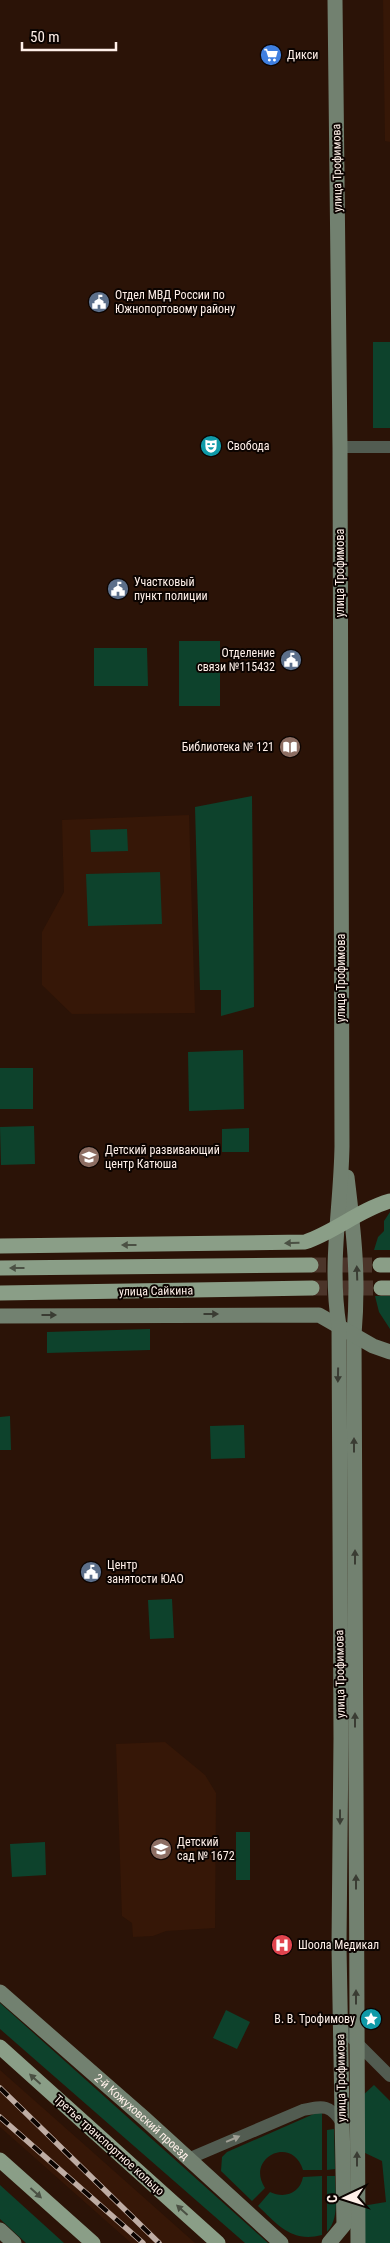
<svg xmlns="http://www.w3.org/2000/svg" width="390" height="2243" viewBox="0 0 390 2243" font-family="'Roboto Condensed',sans-serif">
  <rect width="100%" height="100%" fill="#2b1307"/>
  <path fill="#361707" d="M383,0H390V142L385,141Z
    M189,815L195,1013L72,1014L42,985V932L64,892L62,820Z
    M165,1742L205,1775L216,1793L215,1928L166,1931L153,1936L133,1937L132,1923L122,1916L116,1744Z
    M0,2070L96,2155L195,2243H131L0,2127Z"/>
  <path fill="#0d422c" d="M373,342H390V428H373Z
    M179,641H220V706H179Z
    M94,648H147L148,686H94Z
    M252,796L254,1007L221,1016V990H200L195,807Z
    M127,829L128,851L91,852L90,830Z
    M160,872L162,924L88,926L86,874Z
    M243,1050L244,1109L189,1111L188,1052Z
    M0,1068H33V1109H0Z
    M34,1126L35,1164L1,1165L0,1127Z
    M249,1128V1152H222V1129Z
    M390,1212V1250H374L378,1237L384,1231V1221Z
    M375,1296H390V1329L379,1312Z
    M150,1329V1350L47,1353V1332Z
    M10,1416L11,1450H0V1417Z
    M244,1425L245,1458L211,1459L210,1426Z
    M172,1599L174,1638L150,1639L148,1600Z
    M236,1832H250V1880H236Z
    M45,1842L46,1875L12,1877L10,1844Z
    M0,2003L268,2243H245L0,2029Z
    M226,2010L250,2022L237,2049L213,2038Z
    M374,2085L390,2101V2243H363L362,2206L386,2202L382,2161L363,2152L362,2096Z
    M322,2112V2170H303C292,2134 245,2158 265,2188L252,2201L221,2171L222,2157L227,2152L316,2113Z
    M334,2129L335,2169L327,2170V2130Z
    M322,2176V2235C292,2243 278,2225 258,2206L270,2192C285,2199 300,2193 303,2177Z
    M327,2176H335C335,2194 340,2218 327,2232Z
    M0,2185L64,2243H26L0,2219Z"/>
  <g fill="none" stroke-linecap="round" stroke-linejoin="round">
    <path stroke="#4b3429" stroke-width="15" stroke-dasharray="15 8" stroke-linecap="butt" d="M311,1265H380
      M312,1288H381"/>
    <path stroke="#525c51" stroke-width="12" d="M340,447H390
      M339,2025L390,2076
      M188,2159L303,2110C323,2106 330,2104 342,2123"/>
    <g stroke="#728170" stroke-width="15">
      <path d="M347,1177C354,1234 359,1277 354,1335L358,2243"/>
      <path d="M0,1316L319,1315L373,1346L390,1352"/>
      <path id="s1" d="M0,1992L144,2118L281,2243"/>
      <path d="M0,2230L14,2243"/>
      <path d="M329,2243L344,2225L339,1946L341,1738L339,1326C329,1264 341,1208 342,1146L340,447L335,0"/>
    </g>
    <path stroke="#8a9e87" stroke-width="15" d="M0,1246L305,1242C335,1232 359,1210 390,1201
      M380,1265H390
      M0,1268L311,1265
      M381,1288H390
      M0,1293L312,1288
      M0,2047L218,2243
      M0,2160L93,2243"/>
    <g stroke="#bfada4" stroke-width="5.5">
      <path id="rail" d="M0,2088L159,2243
        M0,2117L143,2243"/>
    </g>
    <use href="#rail" stroke="#0c0401" stroke-width="4" stroke-dasharray="11" stroke-linecap="butt"/>
  </g>
  <defs><path id="oneway-solid" d="M-6-.8H1V-3.2L6.5 0L1 3.2V.8H-6Z" transform="scale(1.25)"/></defs>
  <g fill="#4b5144">
    <use href="#oneway-solid" transform="translate(292 1243) rotate(178)"/>
    <use href="#oneway-solid" transform="translate(129 1245) rotate(180)"/>
    <use href="#oneway-solid" transform="translate(17 1268) rotate(180)"/>
    <use href="#oneway-solid" transform="translate(35 2079) rotate(-138)"/>
    <use href="#oneway-solid" transform="translate(36 2193) rotate(42)"/>
    <use href="#oneway-solid" transform="translate(182 2210) rotate(-138)"/>
  </g>
  <g fill="#3a3c33">
    <use href="#oneway-solid" transform="translate(357 1273) rotate(-92)"/>
    <use href="#oneway-solid" transform="translate(211 1314)"/>
    <use href="#oneway-solid" transform="translate(49 1315)"/>
    <use href="#oneway-solid" transform="translate(338 1375) rotate(91)"/>
    <use href="#oneway-solid" transform="translate(354 1445) rotate(-90)"/>
    <use href="#oneway-solid" transform="translate(355 1557) rotate(-90)"/>
    <use href="#oneway-solid" transform="translate(355 1720) rotate(-90)"/>
    <use href="#oneway-solid" transform="translate(340 1817) rotate(90)"/>
    <use href="#oneway-solid" transform="translate(356 1882) rotate(-90)"/>
    <use href="#oneway-solid" transform="translate(356 1997) rotate(-90)"/>
    <use href="#oneway-solid" transform="translate(357 2159) rotate(-90)"/>
  </g>
  <use fill="#a09f95" href="#oneway-solid" transform="translate(233 2139) rotate(-23)"/>
  <defs>
    <g id="supermarket-disc" transform="scale(1.125)"><circle r="9.5" fill="#3f7fe0" stroke="#0c0401"/><path d="M-6-5.5h2.5l.6 2H6L4.5 2H-2.5L-4.4-4H-6ZM-1.5 3.2a1.3 1.3 0 1 0 .1 0ZM3 3.2a1.3 1.3 0 1 0 .1 0Z" fill="#fff"/></g>
    <g id="civic-disc" transform="scale(1.125)"><circle r="9.5" fill="#5c6f8a" stroke="#0c0401"/><path d="M-.6-6.5H3V-4.5H.6V-3L4-1V1h2V6H-6V1h2V-1L-.6-3ZM-1.2 2.5V6h2.4V2.5Z" fill="#fff"/></g>
    <g id="theatre-disc" transform="scale(1.125)"><circle r="9.5" fill="#0f9aa8" stroke="#0c0401"/><path d="M-5-5.5Q0-4 5-5.5V0Q5 5 0 6Q-5 5-5 0ZM-3.3-2.5H-1v1.5H-3.3ZM1-2.5H3.3v1.5H1ZM-2.8 1Q0 5.5 2.8 1Z" fill="#fff"/></g>
    <g id="library-disc" transform="scale(1.125)"><circle r="9.5" fill="#8d6e63" stroke="#0c0401"/><path d="M-6-4Q-3-5.5-.7-3.5V5Q-3 3-6 4ZM6-4Q3-5.5 .7-3.5V5Q3 3 6 4Z" fill="#fff"/></g>
    <g id="school-disc" transform="scale(1.125)"><circle r="9.5" fill="#8d6e63" stroke="#0c0401"/><path d="M0-5L7-2L0 1L-7-2ZM-4 1L0 2.5L4 1V4Q0 6-4 4Z" fill="#fff"/></g>
    <g id="hospital-disc" transform="scale(1.125)"><circle r="9.5" fill="#e0444e" stroke="#0c0401"/><path d="M-5-5h3v3.5h4V-5h3V5h-3V1.5h-4V5h-3Z" fill="#fff"/></g>
    <g id="sight-disc" transform="scale(1.125)"><circle r="9.5" fill="#0f9aa8" stroke="#0c0401"/><path d="M0-6L1.8-2.2L6-1.7L2.9 1.2L3.7 5.4L0 3.3L-3.7 5.4L-2.9 1.2L-6-1.7L-1.8-2.2Z" fill="#fff"/></g>
  </defs>
  <g fill-rule="evenodd">
    <use href="#supermarket-disc" x="271" y="55"/>
    <use href="#civic-disc" x="99" y="302"/>
    <use href="#theatre-disc" x="211" y="446"/>
    <use href="#civic-disc" x="118" y="589"/>
    <use href="#civic-disc" x="291" y="660"/>
    <use href="#library-disc" x="290" y="747"/>
    <use href="#school-disc" x="89" y="1157"/>
    <use href="#civic-disc" x="91" y="1572"/>
    <use href="#school-disc" x="161" y="1849"/>
    <use href="#hospital-disc" x="282" y="1945"/>
    <use href="#sight-disc" x="371" y="2019"/>
  </g>
  <g text-anchor="middle" dominant-baseline="central" stroke-width="4" stroke-linejoin="round" paint-order="stroke">
    <g font-size="12" fill="#fff0e9" stroke="#0c0401" text-anchor="start">
      <text x="287" y="55">Дикси</text>
      <text x="115" y="295">Отдел МВД России по<tspan x="115" dy="14">Южнопортовому району</tspan></text>
      <text x="227" y="446">Свобода</text>
      <text x="134" y="582">Участковый<tspan x="134" dy="14">пункт полиции</tspan></text>
      <text x="275" y="653" text-anchor="end">Отделение<tspan x="275" dy="14">связи №115432</tspan></text>
      <text x="274" y="747" text-anchor="end">Библиотека № 121</text>
      <text x="105" y="1150">Детский развивающий<tspan x="105" dy="14">центр Катюша</tspan></text>
      <text x="107" y="1565">Центр<tspan x="107" dy="14">занятости ЮАО</tspan></text>
      <text x="177" y="1842">Детский<tspan x="177" dy="14">сад № 1672</tspan></text>
      <text x="298" y="1945">Шоола Медикал</text>
      <text x="355" y="2019" text-anchor="end">В. В. Трофимову</text>
    </g>
    <g font-size="12" fill="#fff0e9" stroke="#0c0401">
      <text transform="translate(337 168) rotate(-91)">улица Трофимова</text>
      <text transform="translate(340 573) rotate(-90)">улица Трофимова</text>
      <text transform="translate(341 978) rotate(-90)">улица Трофимова</text>
      <text transform="translate(156 1291) rotate(-1)">улица Сайкина</text>
      <text transform="translate(340 1674) rotate(-91)">улица Трофимова</text>
      <text transform="translate(341 2078) rotate(-91)">улица Трофимова</text>
      <text stroke="none"><textPath href="#s1" startOffset="189">2-й Кожуховский проезд</textPath></text>
      <text transform="translate(109 2145) rotate(42)">Третье транспортное кольцо</text>
    </g>
  </g>
  <g transform="translate(345 2198) rotate(266)" stroke="#0c0401" stroke-width="4" paint-order="stroke">
  <path d="M0-4L9 19L0 12L-9 19Z" fill="#fff0e9"/>
  <text y="-8" font-size="14" font-weight="bold" text-anchor="middle" fill="#fff0e9">С</text>
  </g>
  <path d="M22 42v8h94v-8" fill="none" stroke="#fff0e9" stroke-width="2.5"/>
  <text x="30" y="42" font-size="15" fill="#fff0e9" stroke="#0c0401" stroke-width="4" paint-order="stroke">50 m</text>
</svg>
